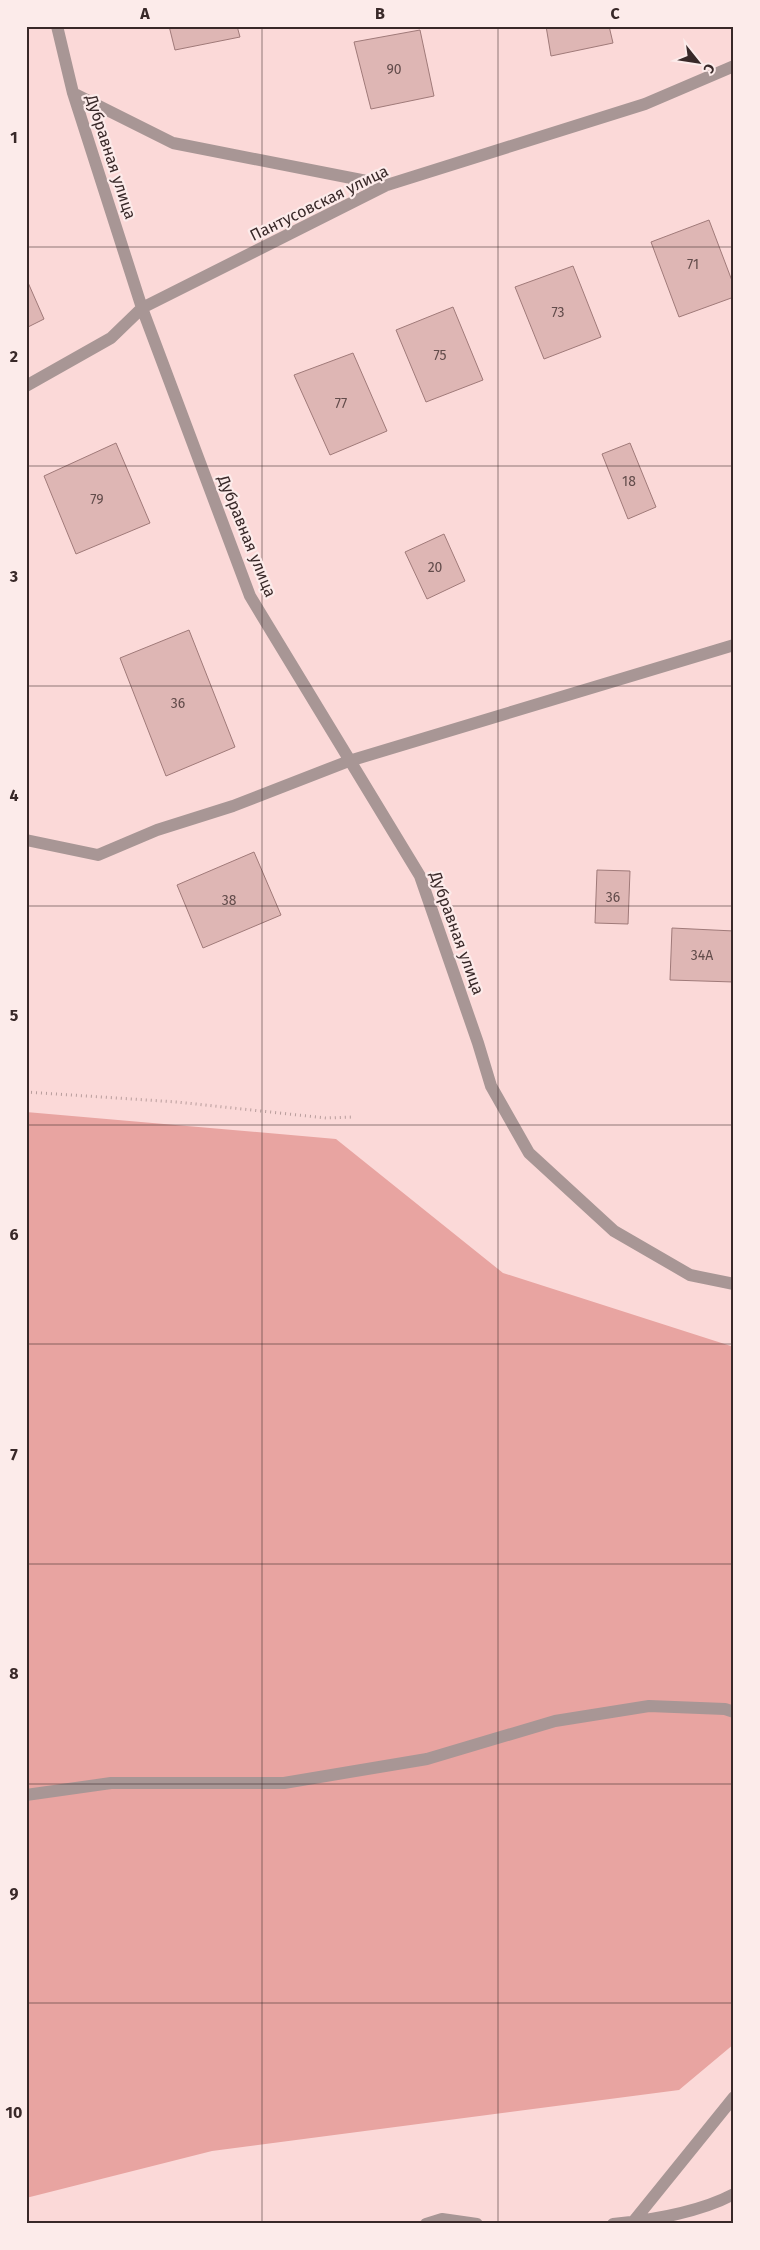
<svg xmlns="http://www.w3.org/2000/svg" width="760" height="2250" viewBox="0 0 760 2250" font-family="'Fira Sans',sans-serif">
  <rect width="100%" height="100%" fill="#fbd9d8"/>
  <path fill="#e8a4a1" d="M26,1112L336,1139L503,1273L734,1347V2044L679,2090L212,2151L26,2198Z"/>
  <path fill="#deb6b4" stroke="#a07a79" d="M169,26H237L240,37L175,50Z
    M546,26H609L613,43L551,56Z
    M420,30L434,96L371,109L354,42Z
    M709,220L734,286V297L679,317L651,242Z
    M573,266L601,337L544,359L515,287Z
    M26,278L44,319L26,328Z
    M453,307L483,380L426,402L396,330Z
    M353,353L387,431L330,455L294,375Z
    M116,443L150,523L76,554L44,476Z
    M630,443L656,507L628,519L602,454Z
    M444,534L465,581L427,599L405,552Z
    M189,630L235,747L166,776L120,658Z
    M254,852L281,915L203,948L177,885Z
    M597,870L630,871L628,924L595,923Z
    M672,928L734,931V982L670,980Z"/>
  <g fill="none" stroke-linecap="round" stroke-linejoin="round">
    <path stroke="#b79c9b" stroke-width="3" stroke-dasharray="1 4" stroke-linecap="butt" d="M26,1092L177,1102L326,1118L354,1117"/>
    <path stroke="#a89695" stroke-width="12" d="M57,26L73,93L142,308L250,596L420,876L478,1043L491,1086L529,1153L614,1231L690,1275L734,1284
      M73,93L173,143L387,185
      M26,386L111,338L142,308L387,185L645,104L734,66
      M26,840L98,855L157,830L233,806L349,761L734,645
      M26,1795L111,1783H284L427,1759L555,1721L649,1706L725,1709L734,1712
      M633,2222L734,2097
      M426,2224L442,2219L477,2224
      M613,2224C652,2220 698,2213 734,2194"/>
  </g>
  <path fill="none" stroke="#382828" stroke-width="1" stroke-opacity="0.55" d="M262,26V2224M498,26V2224M26,247H734M26,466H734M26,686H734M26,906H734M26,1125H734M26,1344H734M26,1564H734M26,1784H734M26,2003H734"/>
  <g text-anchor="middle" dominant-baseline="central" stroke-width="4.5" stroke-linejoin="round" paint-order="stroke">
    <g font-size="14" fill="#624c4b">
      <text x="394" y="69">90</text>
      <text x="693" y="264">71</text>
      <text x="558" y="312">73</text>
      <text x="440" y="355">75</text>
      <text x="341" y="403">77</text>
      <text x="629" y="481">18</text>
      <text x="97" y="499">79</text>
      <text x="435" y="567">20</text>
      <text x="178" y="703">36</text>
      <text x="613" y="897">36</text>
      <text x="229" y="900">38</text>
      <text x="702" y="955">34А</text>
    </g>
    <g font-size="16" fill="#382828" stroke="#fcebea">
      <text transform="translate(111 157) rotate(72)">Дубравная улица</text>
      <text transform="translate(319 203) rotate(-26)">Пантусовская улица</text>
      <text transform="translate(247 536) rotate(68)">Дубравная улица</text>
      <text transform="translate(457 933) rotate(70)">Дубравная улица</text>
    </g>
  </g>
  <rect width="760" height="2250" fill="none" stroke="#fcebea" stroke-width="55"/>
  <g transform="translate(698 62) rotate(120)" stroke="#fcebea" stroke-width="4" paint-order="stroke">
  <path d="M0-4L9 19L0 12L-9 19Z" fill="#382828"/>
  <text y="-8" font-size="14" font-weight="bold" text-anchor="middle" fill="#382828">С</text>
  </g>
  <rect x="28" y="28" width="704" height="2194" fill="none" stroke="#382828" stroke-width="2"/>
  <g font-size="16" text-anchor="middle" font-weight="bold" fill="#382828">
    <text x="145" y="19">A</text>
    <text x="380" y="19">B</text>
    <text x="615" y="19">C</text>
    <text x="14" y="143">1</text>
    <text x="14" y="362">2</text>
    <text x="14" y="582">3</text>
    <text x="14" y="801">4</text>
    <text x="14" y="1021">5</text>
    <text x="14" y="1240">6</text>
    <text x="14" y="1460">7</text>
    <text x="14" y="1679">8</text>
    <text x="14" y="1899">9</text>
    <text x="14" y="2118">10</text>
  </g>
</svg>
